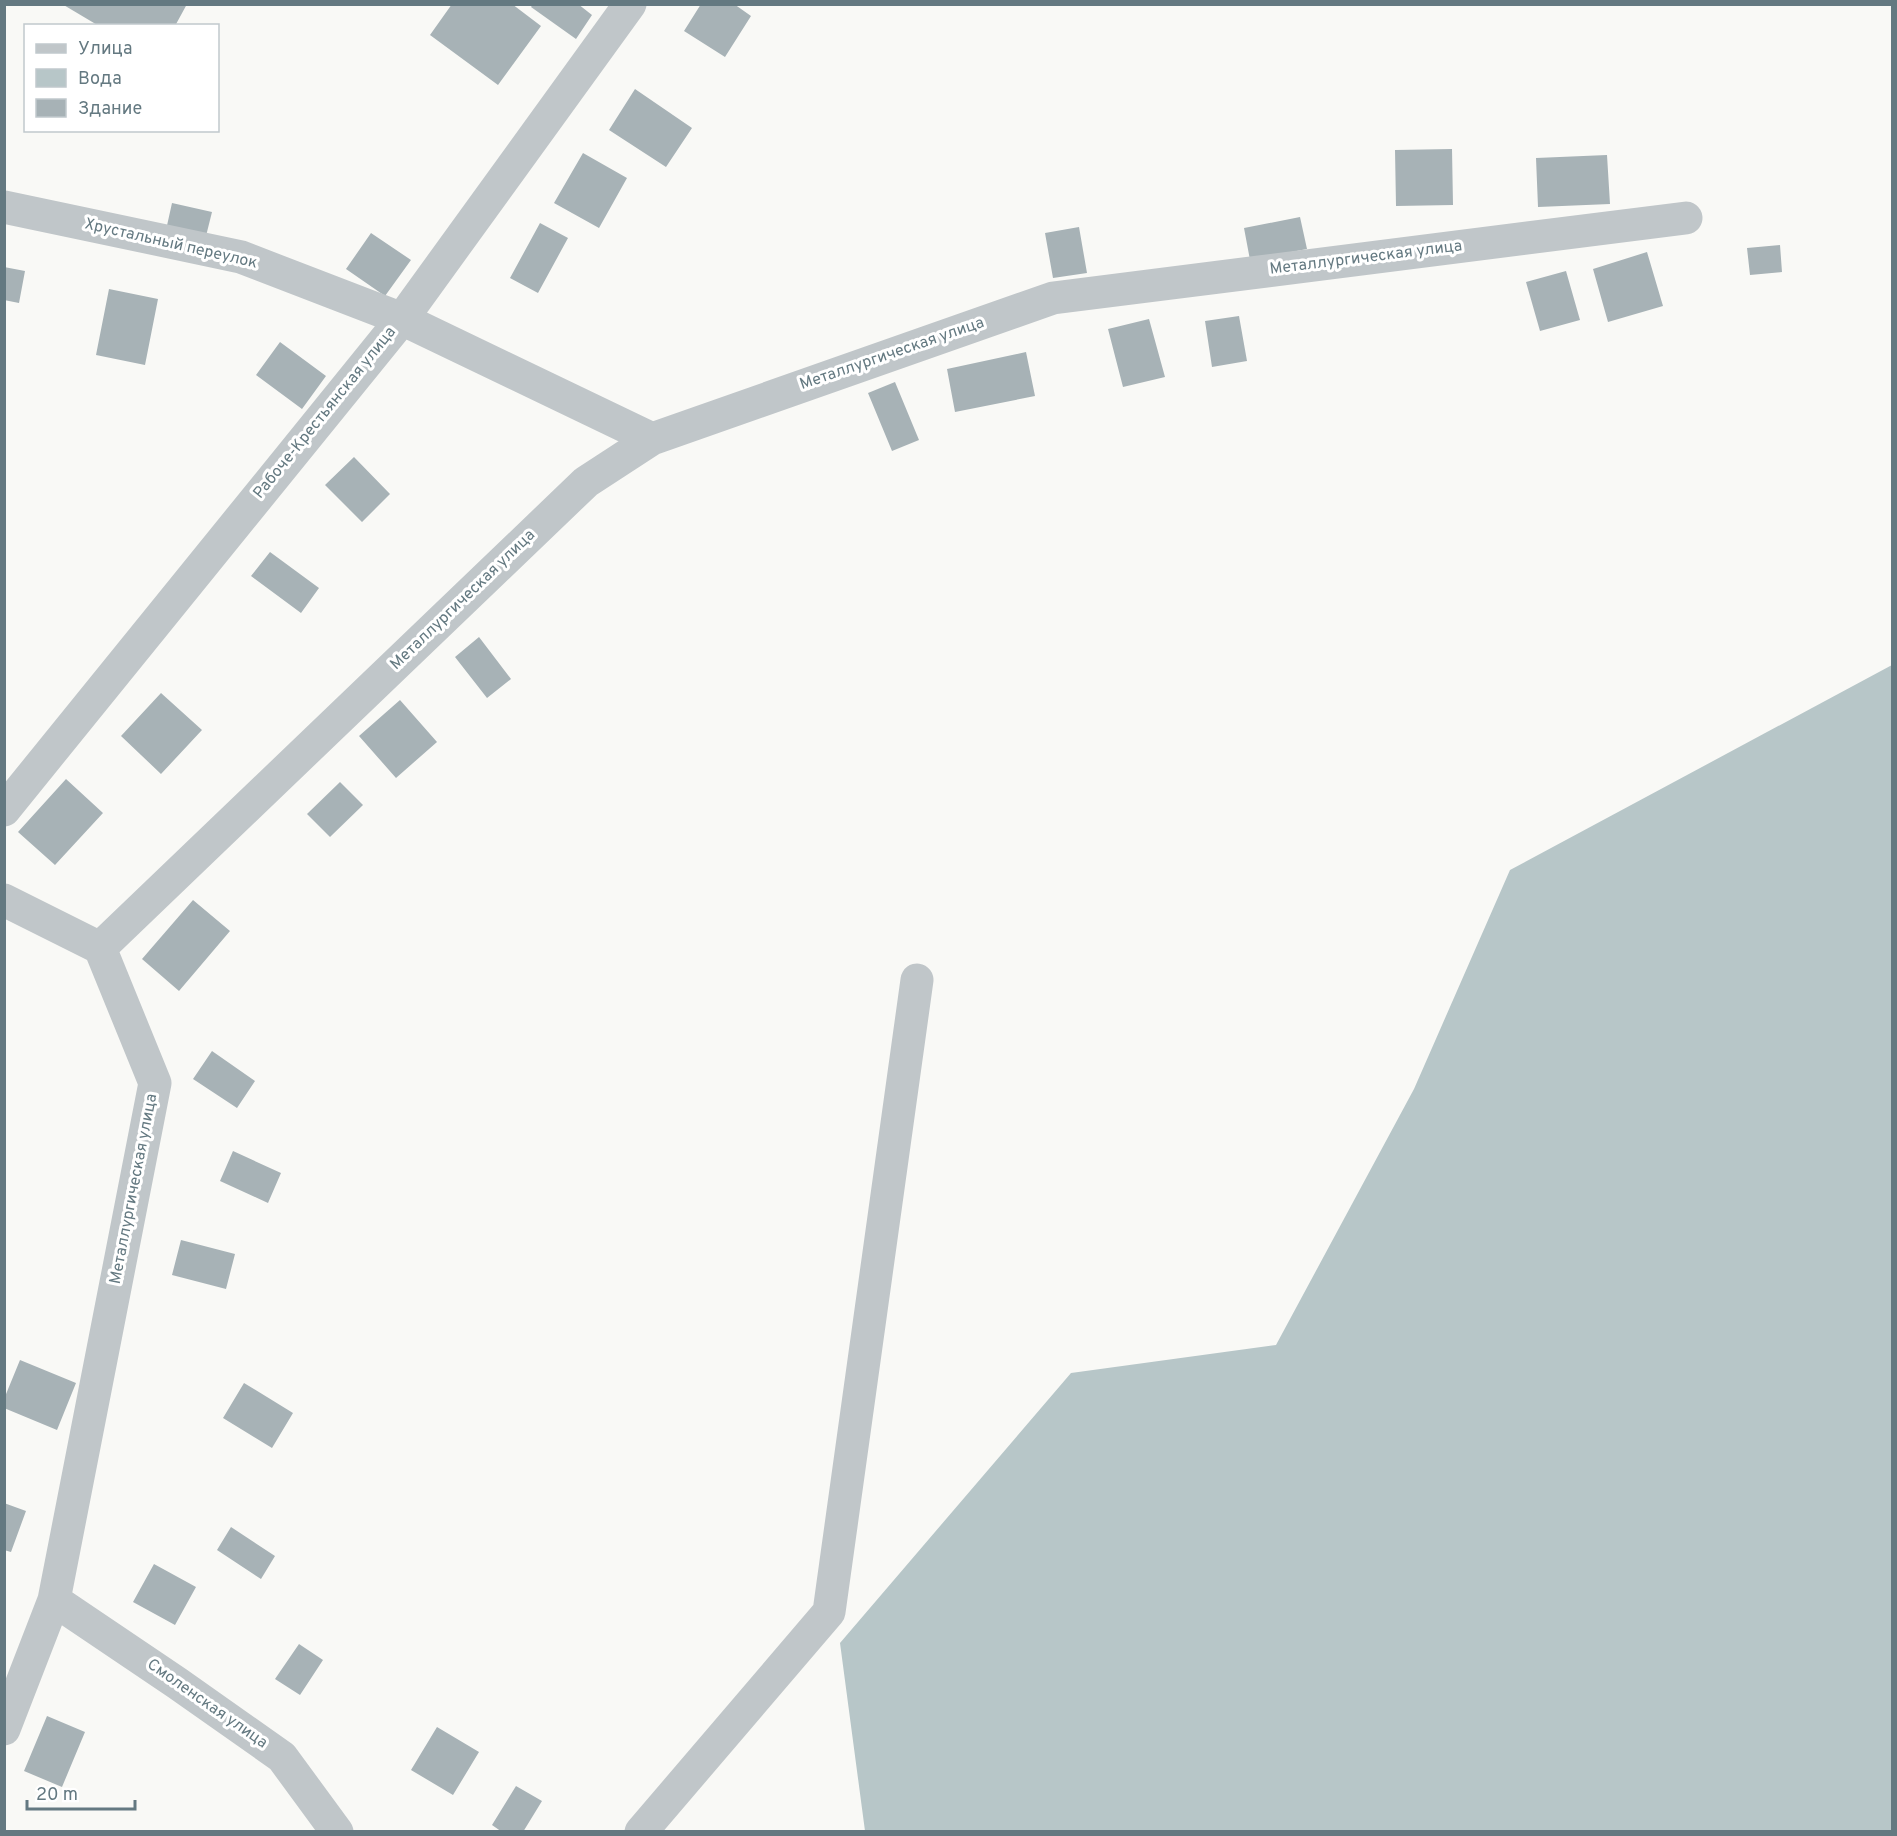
<svg xmlns="http://www.w3.org/2000/svg" width="1897" height="1836" viewBox="0 0 1897 1836" font-family="Overpass,sans-serif">
  <rect width="100%" height="100%" fill="#f9f9f6"/>
  <path fill="#b7c6c8" d="M1892,665V1831H865L840,1643L1071,1373L1276,1345L1414,1089L1510,870Z"/>
  <path fill="#a7b2b6" d="M62,4H187L175,26H99Z
    M452,4H512L541,26L498,85L430,35Z
    M533,4H578L592,15L576,39L531,7Z
    M701,4H734L751,16L725,57L684,31Z
    M635,89L692,128L666,167L609,130Z
    M1452,149L1453,205L1396,206L1395,150Z
    M583,153L627,178L599,228L554,203Z
    M1607,155L1610,204L1538,207L1536,158Z
    M172,203L212,212L203,248L164,239Z
    M1300,217L1307,249L1250,260L1244,228Z
    M540,223L568,238L538,293L510,278Z
    M1079,227L1087,273L1053,278L1045,233Z
    M371,233L411,260L385,296L346,269Z
    M1780,245L1782,272L1750,275L1747,248Z
    M1647,252L1663,306L1608,322L1593,269Z
    M4,267L25,271L19,303L4,300Z
    M1566,271L1580,320L1540,331L1526,282Z
    M109,289L158,299L145,365L96,355Z
    M1239,316L1247,361L1212,367L1205,321Z
    M1149,319L1165,377L1123,387L1108,329Z
    M280,342L326,376L302,409L256,375Z
    M1026,352L1035,396L955,412L947,369Z
    M895,382L919,440L892,451L868,393Z
    M354,457L390,494L362,522L325,485Z
    M270,552L319,588L301,613L251,576Z
    M479,637L511,679L487,698L455,657Z
    M161,693L202,730L161,774L121,736Z
    M400,700L437,742L396,778L359,736Z
    M66,779L103,813L55,865L18,832Z
    M340,782L363,805L330,837L307,814Z
    M193,900L230,931L179,991L142,959Z
    M212,1051L255,1081L237,1108L193,1079Z
    M233,1151L281,1173L268,1203L220,1181Z
    M181,1240L235,1254L226,1289L172,1275Z
    M20,1360L76,1383L57,1430L4,1408V1399Z
    M244,1383L293,1413L272,1448L223,1418Z
    M4,1503L26,1511L11,1552L4,1550Z
    M231,1527L275,1556L261,1579L217,1550Z
    M154,1564L196,1587L175,1625L133,1602Z
    M299,1644L323,1660L300,1695L275,1679Z
    M47,1716L85,1732L62,1787L24,1771Z
    M437,1727L479,1752L453,1795L411,1770Z
    M516,1786L542,1801L523,1832H502L492,1825Z"/>
  <g fill="none" stroke-linecap="round" stroke-linejoin="round">
    <path stroke="#c0c6c9" stroke-width="33" d="M4,207L241,257L402,319L652,439
      M4,810L402,319L630,4
      M4,900L100,948
      M54,1600L177,1683L282,1757L337,1832
      M4,1729L54,1600L155,1083L100,948L586,482L652,439L1053,298L1686,218
      M641,1832L829,1612L917,980"/>
  </g>
  <g text-anchor="middle" dominant-baseline="central" stroke-width="6" stroke-linejoin="round" paint-order="stroke">
    <g font-size="16" fill="#647981" stroke="#fff">
      <text transform="translate(171 244) rotate(13)">Хрустальный переулок</text>
      <text transform="translate(1366 258) rotate(-7)">Металлургическая улица</text>
      <text transform="translate(892 354) rotate(-19)">Металлургическая улица</text>
      <text transform="translate(325 413) rotate(-51)">Рабоче-Крестьянская улица</text>
      <text transform="translate(463 600) rotate(-44)">Металлургическая улица</text>
      <text transform="translate(134 1189) rotate(-79)">Металлургическая улица</text>
      <text transform="translate(207 1704) rotate(35)">Смоленская улица</text>
    </g>
  </g>
  <rect width="1897" height="1836" fill="none" stroke="#647981" stroke-width="12"/>
  <rect x="24" y="24" width="195" height="108" fill="#ffffff" stroke="#c1c9cd" stroke-width="1.5"/>
  <rect x="36" y="44" width="30" height="9" fill="#c0c6c9" stroke="#c1c9cd" stroke-width="1.5"/>
  <text x="78" y="54" font-size="18" fill="#647981">Улица</text>
  <rect x="36" y="69" width="30" height="18" fill="#b7c6c8" stroke="#c1c9cd" stroke-width="1.5"/>
  <text x="78" y="84" font-size="18" fill="#647981">Вода</text>
  <rect x="36" y="99" width="30" height="18" fill="#a7b2b6" stroke="#c1c9cd" stroke-width="1.5"/>
  <text x="78" y="114" font-size="18" fill="#647981">Здание</text>
  <path d="M27 1800v9h108v-9" fill="none" stroke="#647981" stroke-width="3"/>
  <text x="36" y="1800" font-size="18" fill="#647981" stroke="#ffffff" stroke-width="4.5" paint-order="stroke">20 m</text>
</svg>
